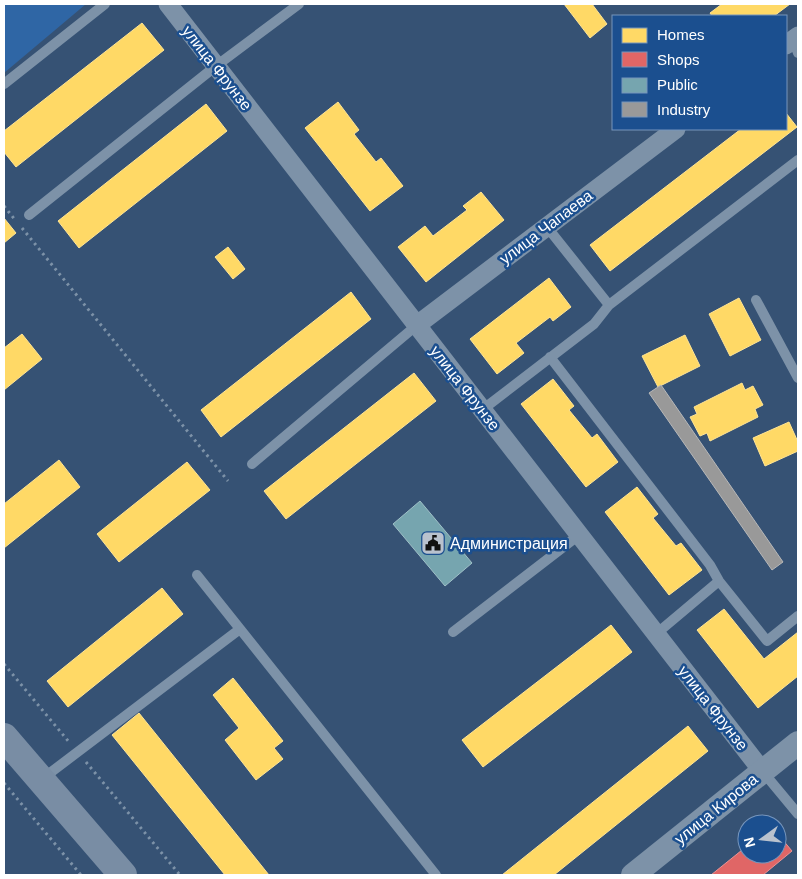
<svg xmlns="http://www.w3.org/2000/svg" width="802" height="879" viewBox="0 0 802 879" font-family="Arial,sans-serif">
  <rect width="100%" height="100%" fill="#365274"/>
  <path fill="#2f66a5" d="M4,4H86L4,73Z"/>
  <path fill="#ffd966" stroke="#ffe494" d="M564,4H592L607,24L590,38Z
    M722,4H790L774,16H712L710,13Z
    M142,23L164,50L16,167L4,152V131Z
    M338,102L359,130L354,134L376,162L381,158L403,186L370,211L305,128Z
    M206,104L227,131L79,248L58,221Z
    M786,113L797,127L610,271L590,245L741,129H786Z
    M481,192L504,220L426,282L398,247L425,226L433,236L467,210L463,206Z
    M4,218L16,233L4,243Z
    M228,247L245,269L233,279L215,257Z
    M549,278L571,307L553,321L550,317L516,343L524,353L497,374L470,339Z
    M351,292L371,319L221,437L201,410Z
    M739,298L761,340L730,356L709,314Z
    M22,334L42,359L4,390V348Z
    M685,335L700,366L658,387L642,356Z
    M414,373L436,401L286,519L264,491Z
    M553,379L574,406L569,410L592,438L597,434L618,462L586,487L521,404Z
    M742,383L745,390L753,386L763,405L755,409L758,417L710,441L707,433L700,436L690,417L697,414L694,407Z
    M789,422L798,442V451L765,466L753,438Z
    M59,460L80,487L4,548V504Z
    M187,462L210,490L119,562L97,534Z
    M637,487L658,514L653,518L676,546L681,543L702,570L669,595L605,512Z
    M162,588L183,614L68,707L47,681Z
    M724,609L764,659L798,632V676L758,708L697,630Z
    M611,625L632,652L483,767L462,740Z
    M233,678L283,741L274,748L283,759L256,780L225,740L239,728L213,695Z
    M139,713L269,875H225L112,735Z
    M688,726L708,751L554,875H502Z"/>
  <path fill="#e06666" stroke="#e99494" d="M777,833L792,851L763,875H711L747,846V854H777Z"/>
  <path fill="#76a5af" stroke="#9fc0c7" d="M420,501L472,563L445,586L393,524Z"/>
  <path fill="#999" stroke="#b8b8b8" d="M661,385L783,562L772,570L649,393Z"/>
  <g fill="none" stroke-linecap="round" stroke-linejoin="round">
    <path stroke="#7d92a8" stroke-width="3" stroke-dasharray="2.5 4" stroke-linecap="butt" d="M4,206L16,221
      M22,228L228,481
      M4,664L69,742
      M86,762L180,875
      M4,783L81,875"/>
    <path stroke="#7d92a8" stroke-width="10" d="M793,40L798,53
      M4,84L105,4
      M29,215L216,66L299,4
      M547,227L609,305
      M756,300L798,378
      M550,357L710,565L719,581L767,641L798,616
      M482,410L594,324L609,305L798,160
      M252,464L417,325
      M197,575L436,875
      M453,632L579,535
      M656,634L719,581
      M763,772L798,814
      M42,779L240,629"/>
    <path stroke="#7d92a8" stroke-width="19" d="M168,4L763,772
      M786,45L798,36
      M417,325L676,129"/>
    <path stroke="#7d92a8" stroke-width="24" d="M633,875L798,743"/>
    <path stroke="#798da4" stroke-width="28" d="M4,737L123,875"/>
  </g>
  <defs>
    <g id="civic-square" transform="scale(1.25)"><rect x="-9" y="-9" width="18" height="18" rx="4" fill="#b9c2ce" stroke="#1b4f8f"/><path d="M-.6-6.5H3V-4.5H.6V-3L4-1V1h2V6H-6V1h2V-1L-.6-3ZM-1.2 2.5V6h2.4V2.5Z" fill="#111"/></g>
  </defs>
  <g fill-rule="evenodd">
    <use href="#civic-square" x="433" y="543"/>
  </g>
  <g text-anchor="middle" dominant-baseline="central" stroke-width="5" stroke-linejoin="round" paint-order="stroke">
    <g font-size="16" fill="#fff" stroke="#1b4f8f">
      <text transform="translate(217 68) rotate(52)">улица Фрунзе</text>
      <text transform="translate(546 227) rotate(-37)">улица Чапаева</text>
      <text transform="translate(465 388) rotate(52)">улица Фрунзе</text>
      <text transform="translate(713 708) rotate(52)">улица Фрунзе</text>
      <text transform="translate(716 809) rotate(-39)">улица Кирова</text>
    </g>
    <g font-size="16" fill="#fff" stroke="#1b4f8f" text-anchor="start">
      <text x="450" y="543">Администрация</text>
    </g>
  </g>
  <rect width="802" height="879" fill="none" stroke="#ffffff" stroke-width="10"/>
  <rect x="612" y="15" width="175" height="115" fill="#1b4f8f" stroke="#7695bc"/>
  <rect x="622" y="28" width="25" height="15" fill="#ffd966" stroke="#7695bc"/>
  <text x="657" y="40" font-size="15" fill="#ffffff">Homes</text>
  <rect x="622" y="52" width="25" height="15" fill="#e06666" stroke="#7695bc"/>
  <text x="657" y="65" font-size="15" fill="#ffffff">Shops</text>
  <rect x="622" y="78" width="25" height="15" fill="#76a5af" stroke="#7695bc"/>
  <text x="657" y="90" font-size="15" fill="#ffffff">Public</text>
  <rect x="622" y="102" width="25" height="15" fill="#999999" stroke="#7695bc"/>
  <text x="657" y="115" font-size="15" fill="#ffffff">Industry</text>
  <g transform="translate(762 839) rotate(255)"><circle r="24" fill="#1b4f8f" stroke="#7695bc"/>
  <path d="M0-4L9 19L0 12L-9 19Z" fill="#b9c2ce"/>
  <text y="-8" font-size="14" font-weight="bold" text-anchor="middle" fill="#ffffff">N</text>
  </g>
</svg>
